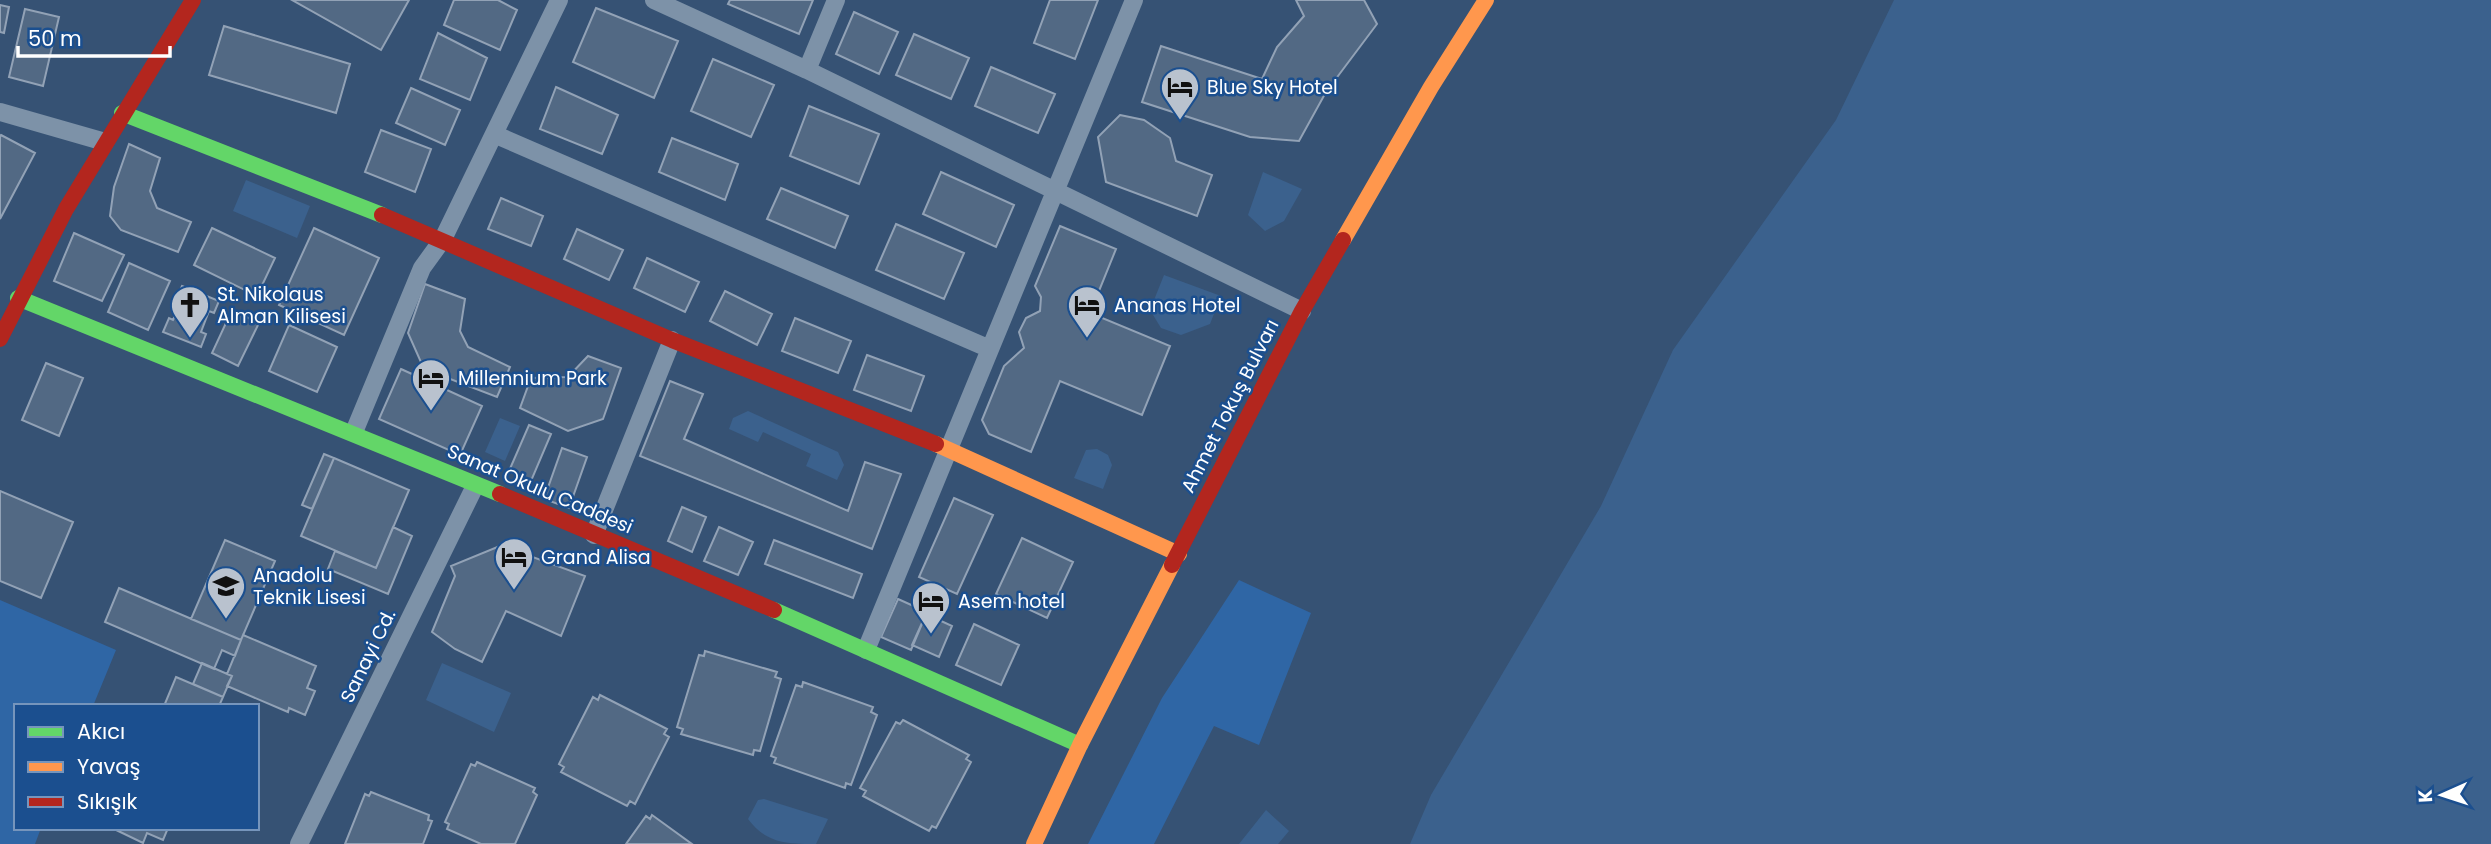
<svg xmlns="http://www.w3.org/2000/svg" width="2491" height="844" viewBox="0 0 2491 844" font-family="Poppins,sans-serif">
  <rect width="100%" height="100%" fill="#365274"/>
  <path fill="#2f66a5" d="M1239,580L1311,613L1259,745L1214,726L1154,844H1088L1162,698Z
    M0,600L116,650L93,706H16V828H41L35,844H0Z"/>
  <path fill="#3b618d" d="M1894,0H2491V844H1410L1431,795L1601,506L1673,350L1836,120Z
    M1263,172L1302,189L1284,221L1265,231L1248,215Z
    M246,180L310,206L297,238L233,211Z
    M1164,275L1221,296L1210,324L1181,335L1161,328L1150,310Z
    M748,411L838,452L844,465L837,480L806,466L811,454L763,432L758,442L729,429L733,418Z
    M500,418L520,426L505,461L485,452Z
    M1097,449L1108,455L1112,465L1103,489L1074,478L1086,450Z
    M442,663L511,693L494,732L426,700Z
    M764,799L828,819L816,844C787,844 767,844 748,819L758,800Z
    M1266,810L1289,831L1278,844H1239Z"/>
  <path fill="#526984" stroke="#92a2b6" stroke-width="2" d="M292,0H409L381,50Z
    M454,0H498L517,10L500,50L444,25Z
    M730,0H813L799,34L728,4Z
    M1050,0H1098L1075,59L1034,43Z
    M1296,0H1364L1377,24L1326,92L1299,141L1250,137L1142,102L1161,46L1262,79L1277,47L1304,16Z
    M0,5L9,7L4,33L0,32Z
    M596,8L678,41L654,98L573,62Z
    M25,9L59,17L43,86L9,77Z
    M854,12L898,32L879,74L836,54Z
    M224,26L350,64L336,113L209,75Z
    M438,33L487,58L470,100L420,79Z
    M914,34L969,58L951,99L896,75Z
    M713,59L774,85L751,137L691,111Z
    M991,67L1055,94L1038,133L975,106Z
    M556,87L618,115L602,154L540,129Z
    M411,88L460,110L445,145L396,123Z
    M809,106L879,134L859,184L790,156Z
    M1120,115L1144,120L1170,138L1176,161L1212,175L1197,216L1106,182L1098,137Z
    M381,130L431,149L415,192L365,172Z
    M1,135L35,153L0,219V136Z
    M672,138L738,164L725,200L659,172Z
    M129,144L160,158L150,191L157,208L191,222L178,252L121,230L110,216L114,187Z
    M941,172L1014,205L996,247L923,214Z
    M781,188L848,216L835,248L767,219Z
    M501,198L543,216L531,246L488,229Z
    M896,224L964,253L944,299L876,270Z
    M1060,226L1116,249L1090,313L1170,346L1142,415L1060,381L1031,452L989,434L982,420L1004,366L1024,348L1019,332L1026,318L1040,311L1041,297L1035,286Z
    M212,228L275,258L257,296L194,265Z
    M314,228L379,258L344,335L279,305Z
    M577,229L623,250L609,280L564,259Z
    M74,233L124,255L102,301L54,281Z
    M647,258L699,282L685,312L634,288Z
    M129,263L170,281L148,330L108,312Z
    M425,284L465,299L460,331L468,347L510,367L497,397L424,369L408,333Z
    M182,286L219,301L214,313L209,311L201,332L206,334L201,347L163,332L169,318L173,320L182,300L177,298Z
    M725,291L772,314L757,345L710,321Z
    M232,310L259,323L238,366L212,353Z
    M795,318L851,341L838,373L782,351Z
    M289,325L337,347L317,392L269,371Z
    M867,355L924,376L911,411L854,390Z
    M588,356L621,368L603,419L568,431L520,408L531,378L568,377Z
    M46,363L83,378L59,436L22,420Z
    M401,369L482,406L460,455L379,419Z
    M670,381L703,394L684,439L848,511L865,462L901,474L872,549L640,456Z
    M529,425L551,434L531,481L509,471Z
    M562,448L587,457L569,508L544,499Z
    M324,454L334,458L312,509L302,505Z
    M334,458L409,490L376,568L301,536Z
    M0,491L73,522L41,598L0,581Z
    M954,498L993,515L957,594L919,577Z
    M682,507L706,517L692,552L668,541Z
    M393,527L412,536L388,594L328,569L335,551L376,568Z
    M719,527L753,542L738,575L704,561Z
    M1022,538L1073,562L1047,618L996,594Z
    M225,540L275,561L241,640L191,619Z
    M774,540L862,574L853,598L765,564Z
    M512,541L516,551L585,576L561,636L506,611L482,662L455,649L432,632L455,576L451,566Z
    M119,588L241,640L235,656L222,650L214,669L105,622Z
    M898,599L927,612L911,650L881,637Z
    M926,614L952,626L939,657L912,645Z
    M974,624L1019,645L1001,685L956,665Z
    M243,635L316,666L307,688L315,691L305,715L289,708L288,712L227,686L232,676L227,674Z
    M705,651L777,672L775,677L781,679L760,751L754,750L753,755L681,734L683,729L677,727L699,655L704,656Z
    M202,663L232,676L223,697L193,684Z
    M176,677L223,697L219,706H164Z
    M803,682L873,707L871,712L877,715L851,785L846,783L845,788L774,763L776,758L771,756L796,685L802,687Z
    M600,695L667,729L664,734L669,737L635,804L630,801L627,806L561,772L564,767L559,764L593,697L598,700Z
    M903,720L969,755L966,759L971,762L936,828L932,826L929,831L863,796L866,791L860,788L896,722L900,724Z
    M477,762L535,788L533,792L537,795L515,844H481L447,829L449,824L445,822L471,764L475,766Z
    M371,792L429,815L428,820L432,821L423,844H345L365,794L369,796Z
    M652,815L692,844H626L646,816L650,819Z
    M112,828H168L163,840L147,833L143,843Z"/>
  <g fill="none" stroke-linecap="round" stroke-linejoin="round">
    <path stroke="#7d92a8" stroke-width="18" d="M654,0L807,70L1302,311
      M807,70L836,0
      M0,112L105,142
      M496,135L990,349
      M354,432L422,268L443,239L559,0
      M594,535L672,340
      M866,650L1134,0
      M299,844L475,486"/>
    <path stroke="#63d668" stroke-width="16" d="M122,113L382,215
      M18,298L500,494
      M774,610L1080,745"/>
    <path stroke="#ff974d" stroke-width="16" d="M1343,240L1431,87L1486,0
      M936,444L1179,554
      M1034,844L1080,745L1172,565"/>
    <path stroke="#b3261e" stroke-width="16" d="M382,215L672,340L936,444
      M0,339L66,209L193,0
      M500,494L774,610
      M1172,565L1302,311L1343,240"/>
  </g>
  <defs>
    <g id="hotel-pin" transform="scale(2.0125)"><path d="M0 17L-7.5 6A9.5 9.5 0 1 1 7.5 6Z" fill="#b9c2ce" stroke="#1b4f8f"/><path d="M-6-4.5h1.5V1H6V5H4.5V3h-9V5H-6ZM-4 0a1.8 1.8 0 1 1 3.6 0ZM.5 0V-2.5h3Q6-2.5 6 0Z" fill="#111"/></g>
    <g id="church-pin" transform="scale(2.0125)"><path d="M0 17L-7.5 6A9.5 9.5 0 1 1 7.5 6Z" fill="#b9c2ce" stroke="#1b4f8f"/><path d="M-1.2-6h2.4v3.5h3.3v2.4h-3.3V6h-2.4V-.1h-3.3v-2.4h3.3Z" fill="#111"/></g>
    <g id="school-pin" transform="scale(2.0125)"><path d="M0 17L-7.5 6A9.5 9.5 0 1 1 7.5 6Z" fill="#b9c2ce" stroke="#1b4f8f"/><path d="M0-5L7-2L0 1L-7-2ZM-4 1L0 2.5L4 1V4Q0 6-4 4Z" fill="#111"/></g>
  </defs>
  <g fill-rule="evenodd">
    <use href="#hotel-pin" x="1180" y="87"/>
    <use href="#church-pin" x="190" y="305"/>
    <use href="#hotel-pin" x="1087" y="305"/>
    <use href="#hotel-pin" x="431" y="378"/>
    <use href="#hotel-pin" x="514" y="557"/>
    <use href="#school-pin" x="226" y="586"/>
    <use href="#hotel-pin" x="931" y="601"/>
  </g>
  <g text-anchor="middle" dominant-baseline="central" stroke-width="5" stroke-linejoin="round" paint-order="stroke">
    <g font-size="19" fill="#fff" stroke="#1b4f8f" text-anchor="start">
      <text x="1207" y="87">Blue Sky Hotel</text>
      <text x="217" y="294">St. Nikolaus<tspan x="217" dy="22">Alman Kilisesi</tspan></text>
      <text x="1114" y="305">Ananas Hotel</text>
      <text x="458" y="378">Millennium Park</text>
      <text x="541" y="557">Grand Alisa</text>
      <text x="253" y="575">Anadolu<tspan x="253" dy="22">Teknik Lisesi</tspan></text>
      <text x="958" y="601">Asem hotel</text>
    </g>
    <g font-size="19" fill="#fff" stroke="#1b4f8f">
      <text transform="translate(1230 406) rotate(-63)">Ahmet Tokuş Bulvarı</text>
      <text transform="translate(540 489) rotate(23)">Sanat Okulu Caddesi</text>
      <text transform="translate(368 656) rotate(-64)">Sanayi Cd.</text>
    </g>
  </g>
  <rect x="14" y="704" width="245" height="126" fill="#1b4f8f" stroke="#7695bc" stroke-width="2"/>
  <rect x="28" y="727" width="35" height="10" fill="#63d668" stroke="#7695bc" stroke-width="2"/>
  <text x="77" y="739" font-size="21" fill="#ffffff">Akıcı</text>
  <rect x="28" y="762" width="35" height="10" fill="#ff974d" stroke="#7695bc" stroke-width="2"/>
  <text x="77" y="774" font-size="21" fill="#ffffff">Yavaş</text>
  <rect x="28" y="797" width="35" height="10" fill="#b3261e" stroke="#7695bc" stroke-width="2"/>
  <text x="77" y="809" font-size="21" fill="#ffffff">Sıkışık</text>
  <g transform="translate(2442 795) rotate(267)" stroke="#1b4f8f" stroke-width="5" paint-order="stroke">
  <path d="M0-5L12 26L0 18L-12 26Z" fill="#ffffff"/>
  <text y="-10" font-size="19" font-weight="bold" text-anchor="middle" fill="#ffffff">K</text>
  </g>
  <path d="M18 46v10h152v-10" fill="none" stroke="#ffffff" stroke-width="3.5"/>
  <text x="28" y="46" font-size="21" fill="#ffffff" stroke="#1b4f8f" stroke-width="5" paint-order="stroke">50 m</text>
</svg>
